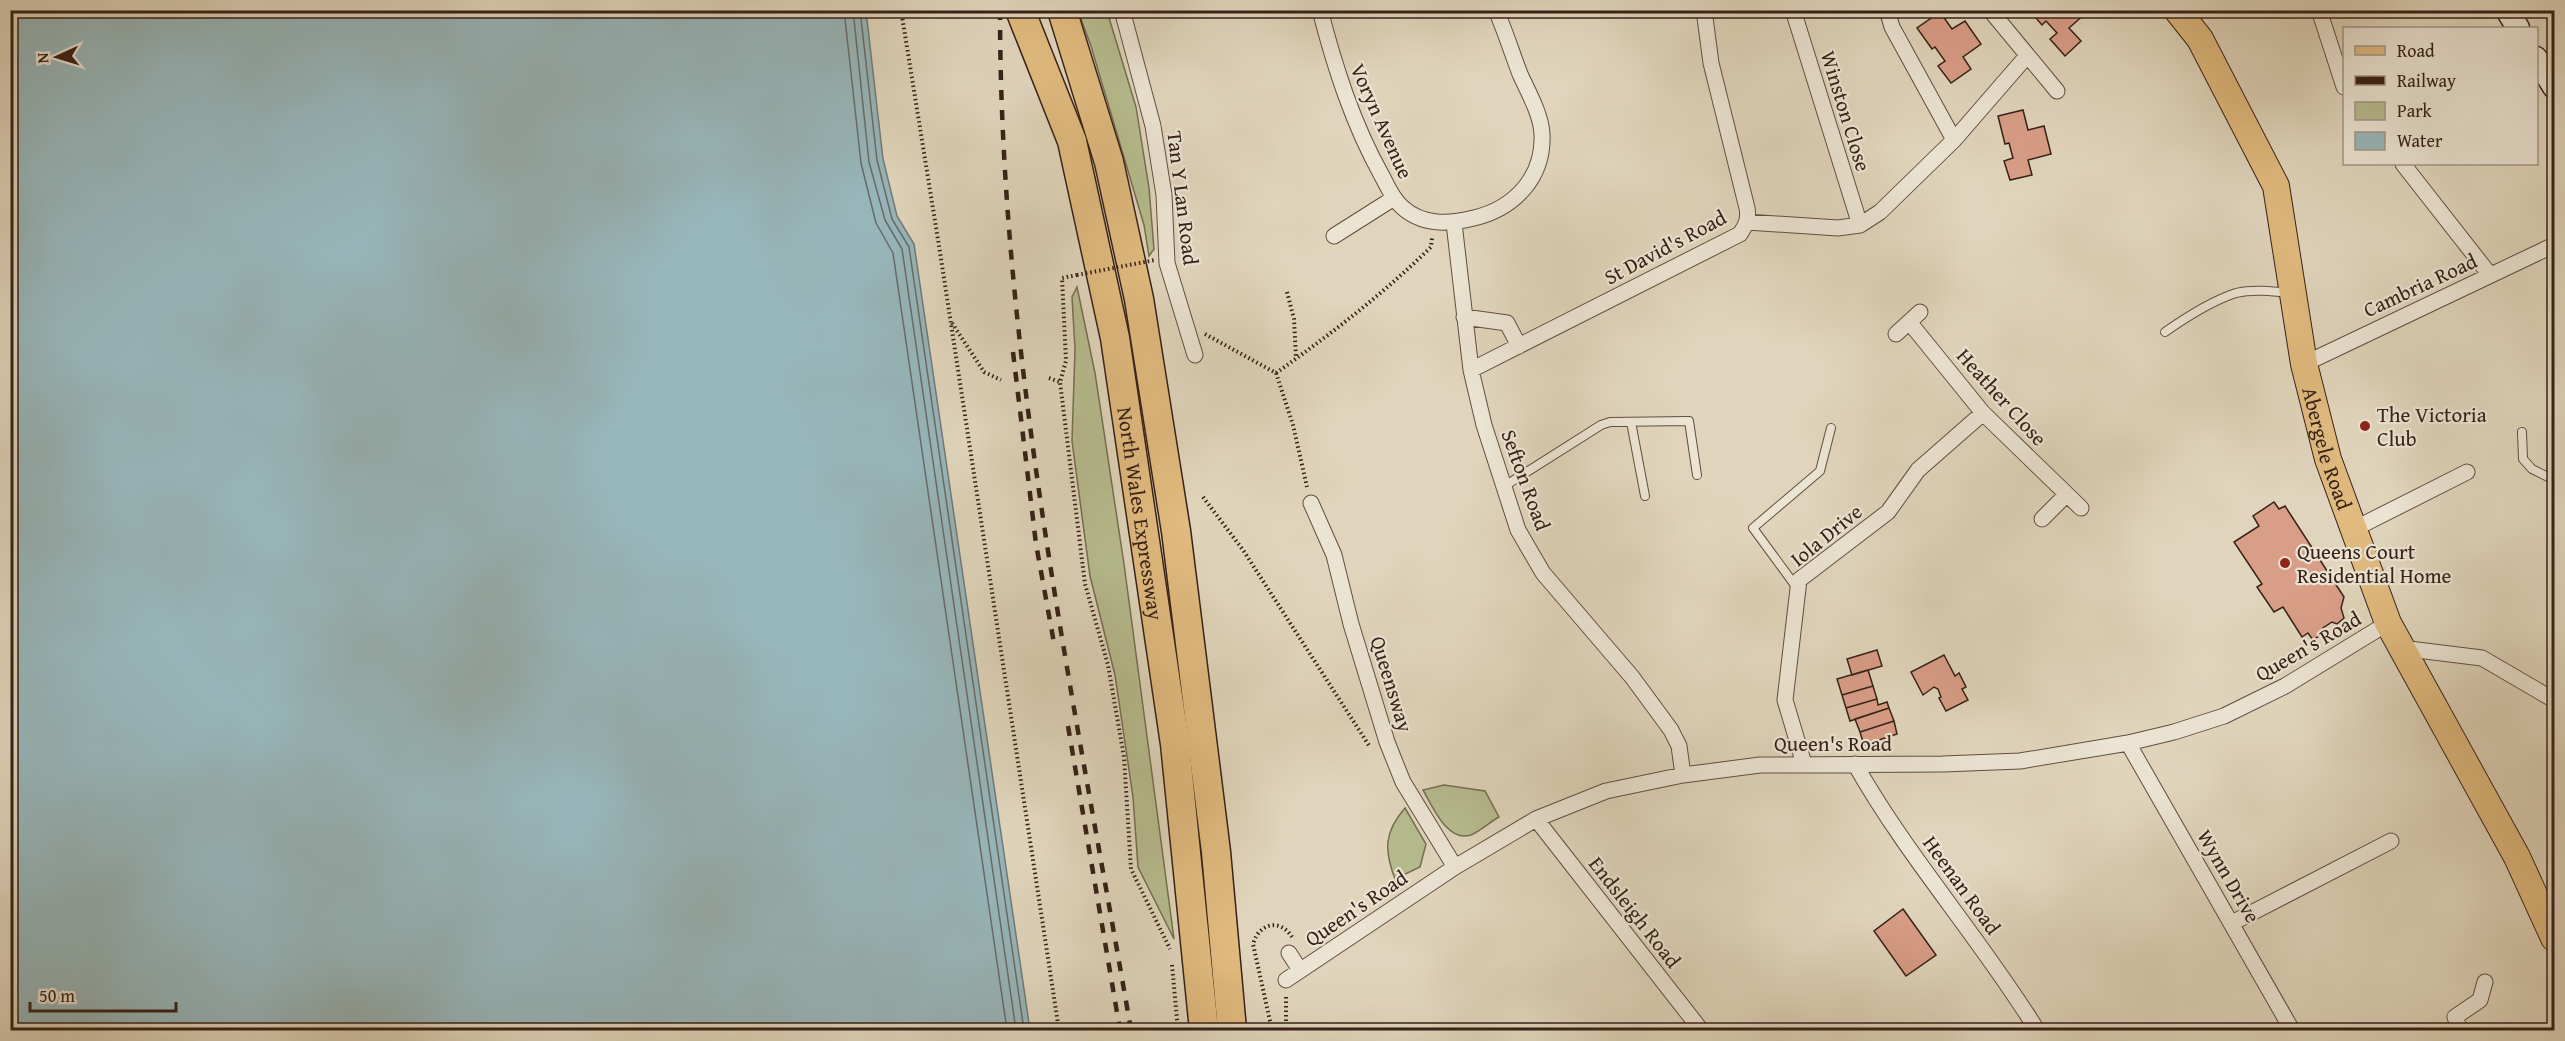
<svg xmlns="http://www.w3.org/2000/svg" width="2565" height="1041" viewBox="0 0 2565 1041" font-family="'Gentium Book Plus',serif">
  <rect width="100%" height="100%" fill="#e0d5bc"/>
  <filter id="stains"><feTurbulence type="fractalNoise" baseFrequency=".00333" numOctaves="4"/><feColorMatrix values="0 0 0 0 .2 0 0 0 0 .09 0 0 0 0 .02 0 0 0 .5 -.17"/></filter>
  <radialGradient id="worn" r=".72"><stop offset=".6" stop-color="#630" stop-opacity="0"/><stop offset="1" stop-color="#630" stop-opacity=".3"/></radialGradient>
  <path fill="#b6bc8e" stroke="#766e52" stroke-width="1.5" d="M1078,11H1107L1136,107L1149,188L1154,249L1149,256L1144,225L1091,46Z
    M1077,287L1095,373L1124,564L1174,939L1138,867L1133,797L1115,675L1090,576L1072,441L1075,349L1072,297Z
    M1444,785L1485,791L1499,817C1490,822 1480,831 1471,835C1447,843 1432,805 1423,790Z
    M1405,808L1426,844L1420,867L1395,879C1384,850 1384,832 1405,808Z"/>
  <path fill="#97b6ba" stroke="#707a79" stroke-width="1.5" d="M10,11H866L883,159L897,216L914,244L1030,1030H11Z"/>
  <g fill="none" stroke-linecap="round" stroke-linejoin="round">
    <path stroke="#666c68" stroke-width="1.5" d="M844,10L861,163L876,223L893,253L1007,1030
      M853,10L869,162L885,220L902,249L1016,1030
      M860,10L877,160L892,219L909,247L1024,1030"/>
  </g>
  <path fill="#d99e87" stroke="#362117" stroke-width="1.5" d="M2029,10H2086L2087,12L2069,28L2081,41L2065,56L2050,39L2057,33L2046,21L2042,25Z
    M1940,12L1952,29L1965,21L1981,44L1963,57L1971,69L1951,83L1938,66L1945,61L1935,47L1932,49L1917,28Z
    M2023,110L2028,130L2044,126L2051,154L2028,160L2032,175L2010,180L2004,161L2013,158L2009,143L2005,144L1998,116Z
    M2274,502L2279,509L2285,506L2344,597L2341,608L2344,618L2337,624L2332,622L2323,628L2322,634L2313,640L2308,633L2302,637L2283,607L2274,612L2257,587L2262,584L2234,542L2259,526L2253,516Z
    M1877,650L1882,666L1852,675L1847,659Z
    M1944,655L1955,676L1959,673L1966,687L1962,689L1968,700L1946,711L1939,698L1941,697L1938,689L1934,687L1923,695L1911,672Z
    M1868,670L1873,686L1842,695L1837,679Z
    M1873,686L1877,699L1846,708L1842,695Z
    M1877,699L1878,705L1887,702L1889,708L1850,721L1846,708Z
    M1889,708L1894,721L1860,732L1855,719Z
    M1894,721L1897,734L1864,745L1860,732Z
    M1903,909L1936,955L1906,976L1874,931Z"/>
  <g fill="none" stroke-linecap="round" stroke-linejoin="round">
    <g stroke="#604e40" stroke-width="10">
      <path id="lane" d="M2165,332C2185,318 2214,300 2236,293C2253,289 2272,291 2289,293
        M1631,422L1645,496
        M2522,432L2523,459L2532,469L2554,480
        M1503,487L1601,425L1610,422L1689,421L1697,475
        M1797,588L1753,528L1820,471L1831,428"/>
    </g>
    <g stroke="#604e40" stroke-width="17">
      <path id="street" d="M1122,10L1153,126L1164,195L1167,263L1195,355
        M1320,10C1335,68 1353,124 1382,176C1388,187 1392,198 1402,207C1423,226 1449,224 1474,218C1515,208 1544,177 1542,134C1541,114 1528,92 1520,74C1512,53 1505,31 1496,10
        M1793,10L1860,225
        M1887,10L1892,27L1954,140
        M1990,10L2057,91
        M2320,13L2344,87
        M2403,164L2490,275
        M1747,222L1838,228L1860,225L1880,212L1954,140L2026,57
        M1454,223L1471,370L1484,425L1518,530L1543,573L1632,677L1671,730L1679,746L1683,775
        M1334,236L1394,198
        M1464,317L1507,323L1519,346
        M1910,323L1983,413L2081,508
        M1896,334L1920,312
        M2304,364L2554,245
        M1471,370L1740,234C1746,225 1749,219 1747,208L1711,63L1704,10
        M1311,503L1334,555L1351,624L1387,742L1403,782L1455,867
        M2042,519L2066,495
        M2354,529L2467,472
        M2401,648L2482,658L2554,700
        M2128,743L2292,1030
        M1804,764L1785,700L1799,580L1888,512L1918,470L1983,413
        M1855,764C1908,858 1981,939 2037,1030
        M1536,819L1701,1030
        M2232,923L2391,841
        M1289,953L1300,970
        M1286,980L1455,867L1536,819L1606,791L1683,775L1760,765L1943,764L2020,761L2128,743L2174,732L2224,716L2285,686L2388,623
        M2460,1030L2455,1017L2480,1000L2485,982"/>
    </g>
    <g stroke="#362117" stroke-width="25">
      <path id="secondary" d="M2507,10L2518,28
        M2536,58L2554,87"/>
    </g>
    <g stroke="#362117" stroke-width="28">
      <g id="primary">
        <path id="s1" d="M2177,10L2200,39L2276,186L2304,364L2328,459L2388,623L2517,857L2554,938"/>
      </g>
    </g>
    <g stroke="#362117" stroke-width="31">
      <g id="highway">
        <path id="s2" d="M1020,10L1072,141L1115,338L1175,744L1204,1030"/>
        <path d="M1062,10L1109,162L1139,299L1176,531L1216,852L1232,1030"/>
      </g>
    </g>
    <path stroke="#362117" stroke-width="4" stroke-dasharray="1.5 3" stroke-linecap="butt" d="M901,10L940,252L1059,1030
      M1077,275L1062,278L1066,361L1060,382L1085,584L1108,665L1124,757L1131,869L1170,949
      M1287,292L1294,319L1296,358
      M952,323L984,372L1001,380
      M1205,334L1276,373L1293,425L1307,487
      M1276,373C1331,334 1383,294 1431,247L1432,238
      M1049,378L1060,382
      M1203,497L1243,550L1370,747
      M1172,965L1178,1030
      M1272,1030L1253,944C1259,923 1280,918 1292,937
      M1286,1030V995"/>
    <use href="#lane" stroke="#ebe4d3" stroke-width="8"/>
    <use href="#street" stroke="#ebe4d3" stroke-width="15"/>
    <use href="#secondary" stroke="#ebe4d3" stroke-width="22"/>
    <use href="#primary" stroke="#e0ba7e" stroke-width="26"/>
    <use href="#highway" stroke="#e0ba7e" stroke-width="28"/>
    <path stroke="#362117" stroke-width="4.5" stroke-dasharray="10 10" stroke-linecap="butt" d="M1000,10C1000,355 1073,693 1131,1030
      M1013,352L1036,544L1054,643
      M1068,726L1120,1030"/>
    <path stroke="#362117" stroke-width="4" stroke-dasharray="1.5 3" stroke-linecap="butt" d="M1077,275L1155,260"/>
  </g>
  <g fill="#8f2418" stroke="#ebe4d3" stroke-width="2">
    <circle cx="2365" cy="426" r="6"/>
    <circle cx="2285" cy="563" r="6"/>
  </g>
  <g text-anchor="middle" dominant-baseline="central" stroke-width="4.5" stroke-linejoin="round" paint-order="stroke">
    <g font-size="21" fill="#362117" stroke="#ebe4d3">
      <text transform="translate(1846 111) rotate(73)">Winston Close</text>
      <text transform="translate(1382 121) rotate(66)">Voryn Avenue</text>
      <text transform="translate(1183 198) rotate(83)">Tan Y Lan Road</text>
      <text transform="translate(1665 247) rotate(-28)">St David's Road</text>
      <text transform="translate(2420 285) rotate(-25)">Cambria Road</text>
      <text transform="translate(2002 397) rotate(48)">Heather Close</text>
      <text stroke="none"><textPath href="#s1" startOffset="470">Abergele Road</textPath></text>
      <text transform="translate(1526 480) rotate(70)">Sefton Road</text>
      <text stroke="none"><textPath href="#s2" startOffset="520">North Wales Expressway</textPath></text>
      <text transform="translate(1826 535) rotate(-39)">Iola Drive</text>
      <text transform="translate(2308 646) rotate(-30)">Queen's Road</text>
      <text transform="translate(1392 684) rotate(73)">Queensway</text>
      <text x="1833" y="743">Queen's Road</text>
      <text transform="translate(2229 876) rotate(60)">Wynn Drive</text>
      <text transform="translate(1962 885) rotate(54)">Heenan Road</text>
      <text transform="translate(1356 908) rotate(-34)">Queen's Road</text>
      <text transform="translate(1635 912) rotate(52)">Endsleigh Road</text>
    </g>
    <g font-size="21" fill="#362117" stroke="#ebe4d3" text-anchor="start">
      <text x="2377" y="414">The Victoria<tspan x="2377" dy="24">Club</tspan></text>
      <text x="2297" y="551">Queens Court<tspan x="2297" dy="24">Residential Home</tspan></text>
    </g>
  </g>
  <rect width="2565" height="1041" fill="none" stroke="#e0d5bc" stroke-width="36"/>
  <rect x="12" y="12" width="2541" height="1017" fill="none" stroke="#362117" stroke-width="3"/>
  <rect x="18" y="18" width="2529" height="1005" fill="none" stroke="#362117" stroke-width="1.5"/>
  <rect x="2343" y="27" width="195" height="138" fill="#ebe4d3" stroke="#a39688" stroke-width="1.5"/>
  <rect x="2355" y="46" width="30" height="9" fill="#e0ba7e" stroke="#a39688" stroke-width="1.5"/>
  <text x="2397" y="57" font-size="18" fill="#362117">Road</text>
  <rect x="2355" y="76" width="30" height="9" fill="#362117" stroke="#a39688" stroke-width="1.5"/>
  <text x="2397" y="87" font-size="18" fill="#362117">Railway</text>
  <rect x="2355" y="102" width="30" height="18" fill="#b6bc8e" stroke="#a39688" stroke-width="1.5"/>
  <text x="2397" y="117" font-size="18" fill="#362117">Park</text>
  <rect x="2355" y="132" width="30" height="18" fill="#97b6ba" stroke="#a39688" stroke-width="1.5"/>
  <text x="2397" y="147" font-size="18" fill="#362117">Water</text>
  <g transform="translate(57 57) rotate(266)" stroke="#ebe4d3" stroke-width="4.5" paint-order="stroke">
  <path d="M0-4.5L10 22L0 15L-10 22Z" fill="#362117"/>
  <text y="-9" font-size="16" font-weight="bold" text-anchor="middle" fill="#362117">N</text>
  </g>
  <path d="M30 1002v9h146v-9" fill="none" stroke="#362117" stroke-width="3"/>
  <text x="39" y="1002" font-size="18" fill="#362117" stroke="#ebe4d3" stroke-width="4.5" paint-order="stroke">50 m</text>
  <rect width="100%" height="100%" filter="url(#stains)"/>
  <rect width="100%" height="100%" fill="url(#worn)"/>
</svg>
